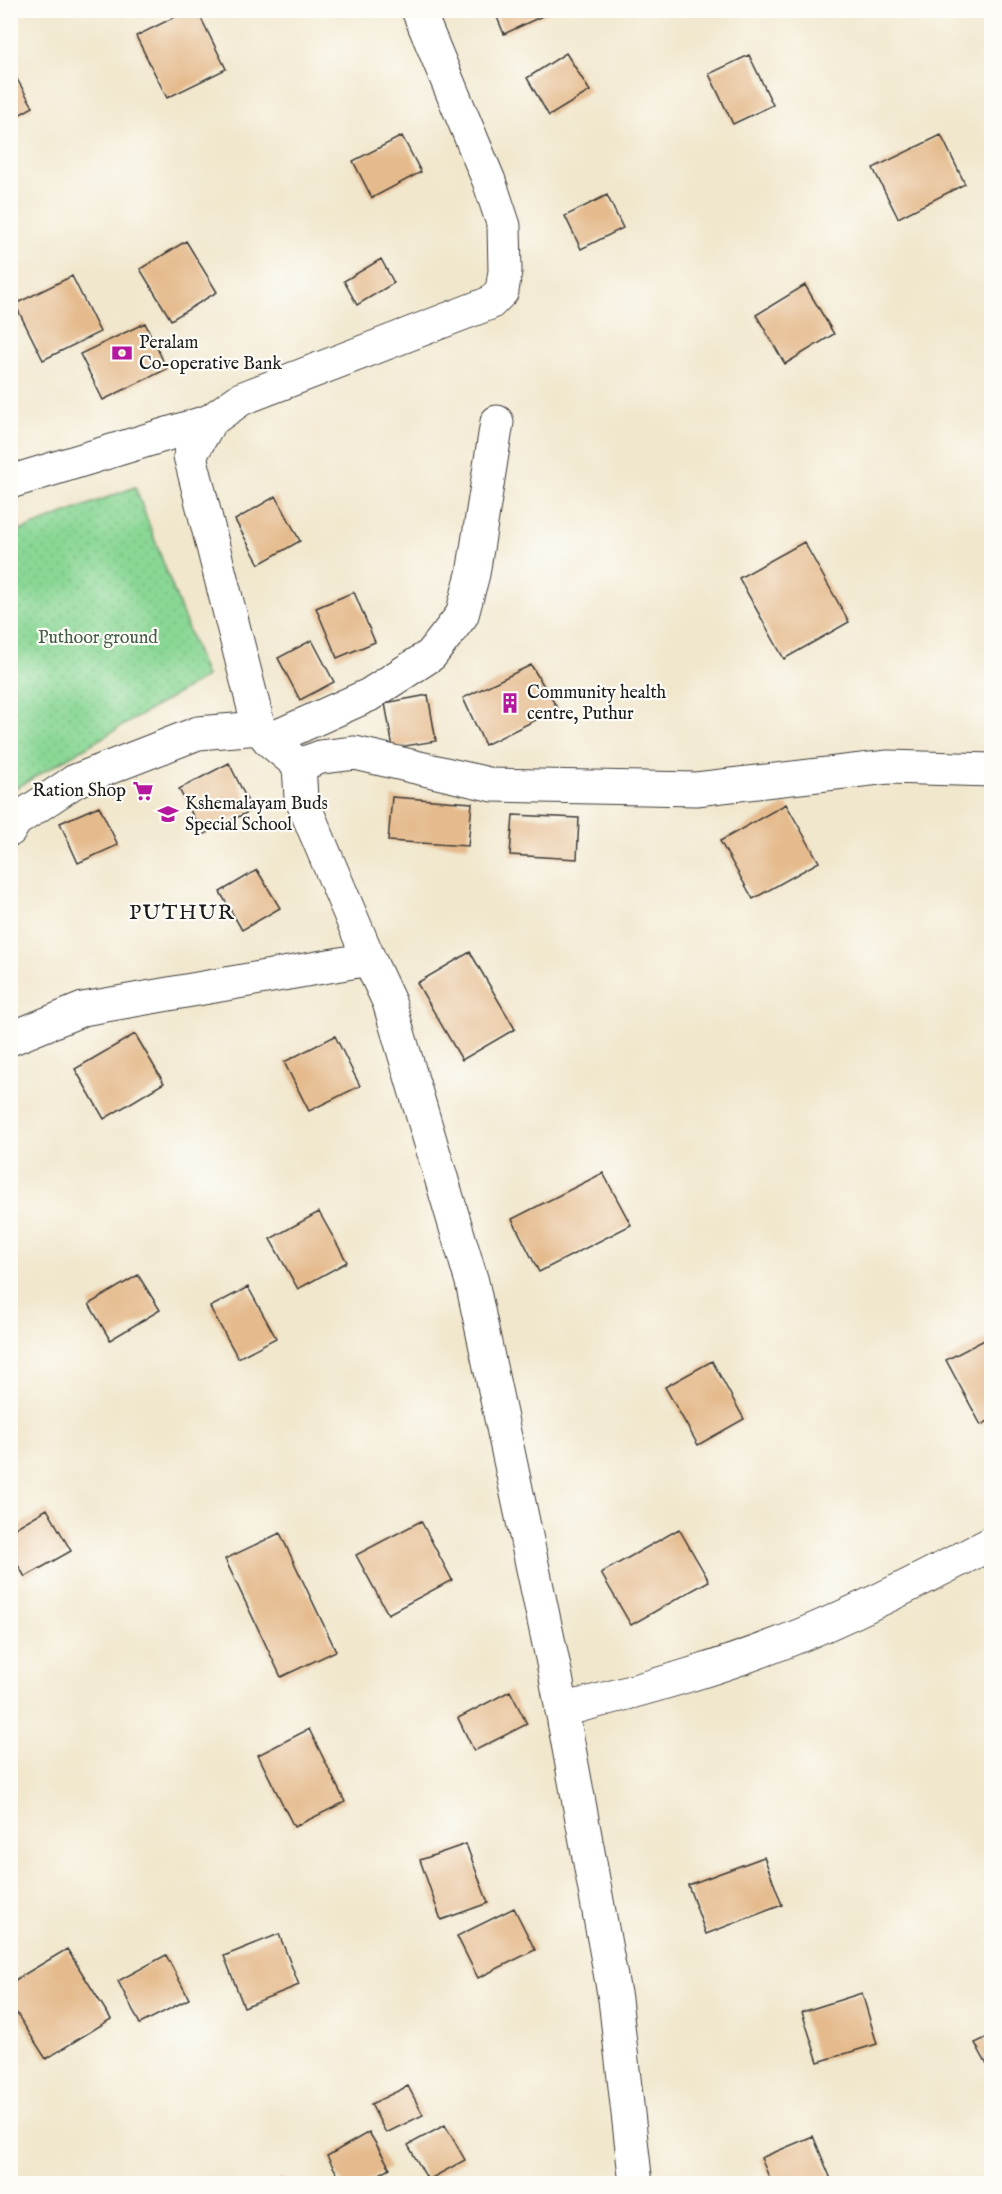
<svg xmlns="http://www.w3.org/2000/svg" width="1002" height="2194" viewBox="0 0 1002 2194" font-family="'IM FELL English',serif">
  <defs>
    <pattern id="park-dots" width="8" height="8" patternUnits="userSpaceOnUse" patternTransform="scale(1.5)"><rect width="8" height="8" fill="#8ad795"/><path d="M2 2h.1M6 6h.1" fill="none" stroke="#76b880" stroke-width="1.8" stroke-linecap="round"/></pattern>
  </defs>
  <rect width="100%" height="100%" fill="#fdfcf7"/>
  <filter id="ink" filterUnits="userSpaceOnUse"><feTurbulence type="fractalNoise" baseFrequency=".0167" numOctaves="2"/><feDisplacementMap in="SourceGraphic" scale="12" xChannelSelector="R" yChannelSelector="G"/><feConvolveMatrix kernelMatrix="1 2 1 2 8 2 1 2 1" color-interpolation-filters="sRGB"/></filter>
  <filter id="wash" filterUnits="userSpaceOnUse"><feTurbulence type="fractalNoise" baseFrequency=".008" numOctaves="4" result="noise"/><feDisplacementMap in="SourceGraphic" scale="24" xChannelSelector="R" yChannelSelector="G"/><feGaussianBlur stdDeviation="1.35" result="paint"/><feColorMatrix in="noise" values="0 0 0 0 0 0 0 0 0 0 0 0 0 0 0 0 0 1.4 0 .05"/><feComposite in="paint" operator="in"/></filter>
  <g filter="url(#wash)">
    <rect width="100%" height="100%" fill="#f1e7cd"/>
    <path fill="url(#park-dots)" stroke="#537a58" stroke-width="1.5" d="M135,487L206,677L11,791V534Z"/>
    <g id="blocks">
      <path fill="#e5bb8e" d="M189,10H197L226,69L167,98L136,36Z
        M494,10H555L504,34Z
        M566,53L590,91L549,116L527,78Z
        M749,55L773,105L733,124L709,74Z
        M10,67L33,107L10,120Z
        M941,135L965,184L898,218L873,168Z
        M402,136L421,172L372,198L353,161Z
        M607,195L623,228L581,249L565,216Z
        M186,241L217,292L171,320L140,269Z
        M381,259L394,283L357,305L344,281Z
        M72,276L100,332L43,360L15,304Z
        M805,285L834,334L785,364L756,315Z
        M145,323L167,369L103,400L80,354Z
        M276,496L300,541L259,564L235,520Z
        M804,542L849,622L784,659L739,578Z
        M354,592L375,642L337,658L316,608Z
        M312,640L334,682L300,700L278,658Z
        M531,665L558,709L485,745L463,698Z
        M428,695L436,741L393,748L385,703Z
        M229,763L252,810L203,835L179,789Z
        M392,797L472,803L468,846L388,841Z
        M786,804L819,862L753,899L720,841Z
        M99,806L118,845L78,863L60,823Z
        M513,815L579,818L577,859L510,855Z
        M257,870L280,908L242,930L220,892Z
        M470,952L515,1029L462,1060L417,983Z
        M135,1034L164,1083L104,1119L75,1069Z
        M335,1036L360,1086L309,1111L284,1062Z
        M603,1173L631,1225L539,1272L512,1219Z
        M319,1212L347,1262L298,1289L270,1239Z
        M138,1275L160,1310L110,1340L89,1304Z
        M248,1287L276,1338L238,1358L210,1307Z
        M992,1336V1419L981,1425L946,1360Z
        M712,1361L744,1419L698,1445L665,1387Z
        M47,1509L71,1551L25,1577L10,1552V1531Z
        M421,1521L452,1580L388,1614L356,1555Z
        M679,1529L709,1581L631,1625L601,1573Z
        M280,1533L336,1651L281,1677L225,1559Z
        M510,1691L527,1724L474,1751L458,1718Z
        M309,1729L345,1802L294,1827L258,1755Z
        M466,1844L488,1903L441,1920L420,1860Z
        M764,1857L782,1905L706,1934L688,1885Z
        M514,1908L535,1950L478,1978L457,1936Z
        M279,1934L299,1985L244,2007L224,1956Z
        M67,1949L111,2019L46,2059L10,2003V1983Z
        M166,1955L189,1999L140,2024L118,1981Z
        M862,1993L877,2044L818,2062L802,2012Z
        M992,2035V2074L975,2043Z
        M408,2086L423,2115L386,2133L371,2104Z
        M445,2125L465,2160L428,2180L408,2145Z
        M369,2132L390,2168L363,2184H343L327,2156Z
        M813,2136L833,2184H772L761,2158Z
        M283,2178L286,2184H271Z"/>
    </g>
  </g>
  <g filter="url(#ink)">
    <use href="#blocks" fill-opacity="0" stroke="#3c3a37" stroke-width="1.5"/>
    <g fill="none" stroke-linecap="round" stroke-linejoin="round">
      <g stroke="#3c3a37" stroke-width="35">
        <path id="minor" d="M10,482L210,421
          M269,740L369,695L431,655L462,615L473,574L497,422
          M299,765L269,740L259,728L190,456L210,421L241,399L490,303L502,291L505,271L504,226L489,181L418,10
          M10,830L15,821L75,781L198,733L259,728
          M369,959L301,798L299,765L321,757L355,753L493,785L696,789L888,767L992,770
          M562,1710C646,1689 731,1665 811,1631C872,1605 932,1574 992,1543"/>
      </g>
      <g stroke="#3c3a37" stroke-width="35">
        <path id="major" d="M10,1039L83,1009L369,959L389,1002L472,1282L555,1672L615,1999L636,2184"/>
      </g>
      <use href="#minor" stroke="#fff" stroke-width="33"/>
      <use href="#major" stroke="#fff" stroke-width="33"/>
    </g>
  </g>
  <defs>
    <g id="bank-bare" transform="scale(1.62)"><path d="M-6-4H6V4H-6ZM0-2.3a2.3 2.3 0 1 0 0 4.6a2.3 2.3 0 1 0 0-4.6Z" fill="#b5179e" stroke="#fdfcf7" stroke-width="2.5" paint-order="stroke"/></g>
    <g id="building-bare" transform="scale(1.62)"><path d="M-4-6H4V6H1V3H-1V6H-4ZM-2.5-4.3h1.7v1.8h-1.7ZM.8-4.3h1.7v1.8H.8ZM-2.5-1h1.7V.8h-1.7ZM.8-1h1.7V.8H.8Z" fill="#b5179e" stroke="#fdfcf7" stroke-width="2.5" paint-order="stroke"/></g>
    <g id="supermarket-bare" transform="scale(1.62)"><path d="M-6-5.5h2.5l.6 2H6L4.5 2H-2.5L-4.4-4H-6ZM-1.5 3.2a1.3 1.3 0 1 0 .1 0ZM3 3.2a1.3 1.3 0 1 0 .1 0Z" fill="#b5179e" stroke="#fdfcf7" stroke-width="2.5" paint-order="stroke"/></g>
    <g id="school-bare" transform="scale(1.62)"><path d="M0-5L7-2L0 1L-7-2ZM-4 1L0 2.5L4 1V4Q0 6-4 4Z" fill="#b5179e" stroke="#fdfcf7" stroke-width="2.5" paint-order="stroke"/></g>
  </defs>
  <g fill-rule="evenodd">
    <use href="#bank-bare" x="122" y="353"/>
    <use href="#building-bare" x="510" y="703"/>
    <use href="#supermarket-bare" x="143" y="791"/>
    <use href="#school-bare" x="168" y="814"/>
  </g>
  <g text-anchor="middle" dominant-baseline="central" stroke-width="4.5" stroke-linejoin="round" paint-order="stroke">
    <g font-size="18" fill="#1c1c1c" stroke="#fdfcf7" text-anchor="start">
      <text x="139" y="343">Peralam<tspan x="139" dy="21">Co-operative Bank</tspan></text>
      <text x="527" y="693">Community health<tspan x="527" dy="21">centre, Puthur</tspan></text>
      <text x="126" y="791" text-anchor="end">Ration Shop</text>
      <text x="185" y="804">Kshemalayam Buds<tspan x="185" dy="21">Special School</tspan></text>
    </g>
    <g font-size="18" fill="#425d46" stroke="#fdfcf7">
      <text x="98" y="638">Puthoor ground</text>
    </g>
    <g font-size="21" letter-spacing="1.5" fill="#1c1c1c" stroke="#fdfcf7">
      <text x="182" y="913">PUTHUR</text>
    </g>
  </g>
  <rect width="1002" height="2194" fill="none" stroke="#fdfcf7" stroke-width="36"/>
</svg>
